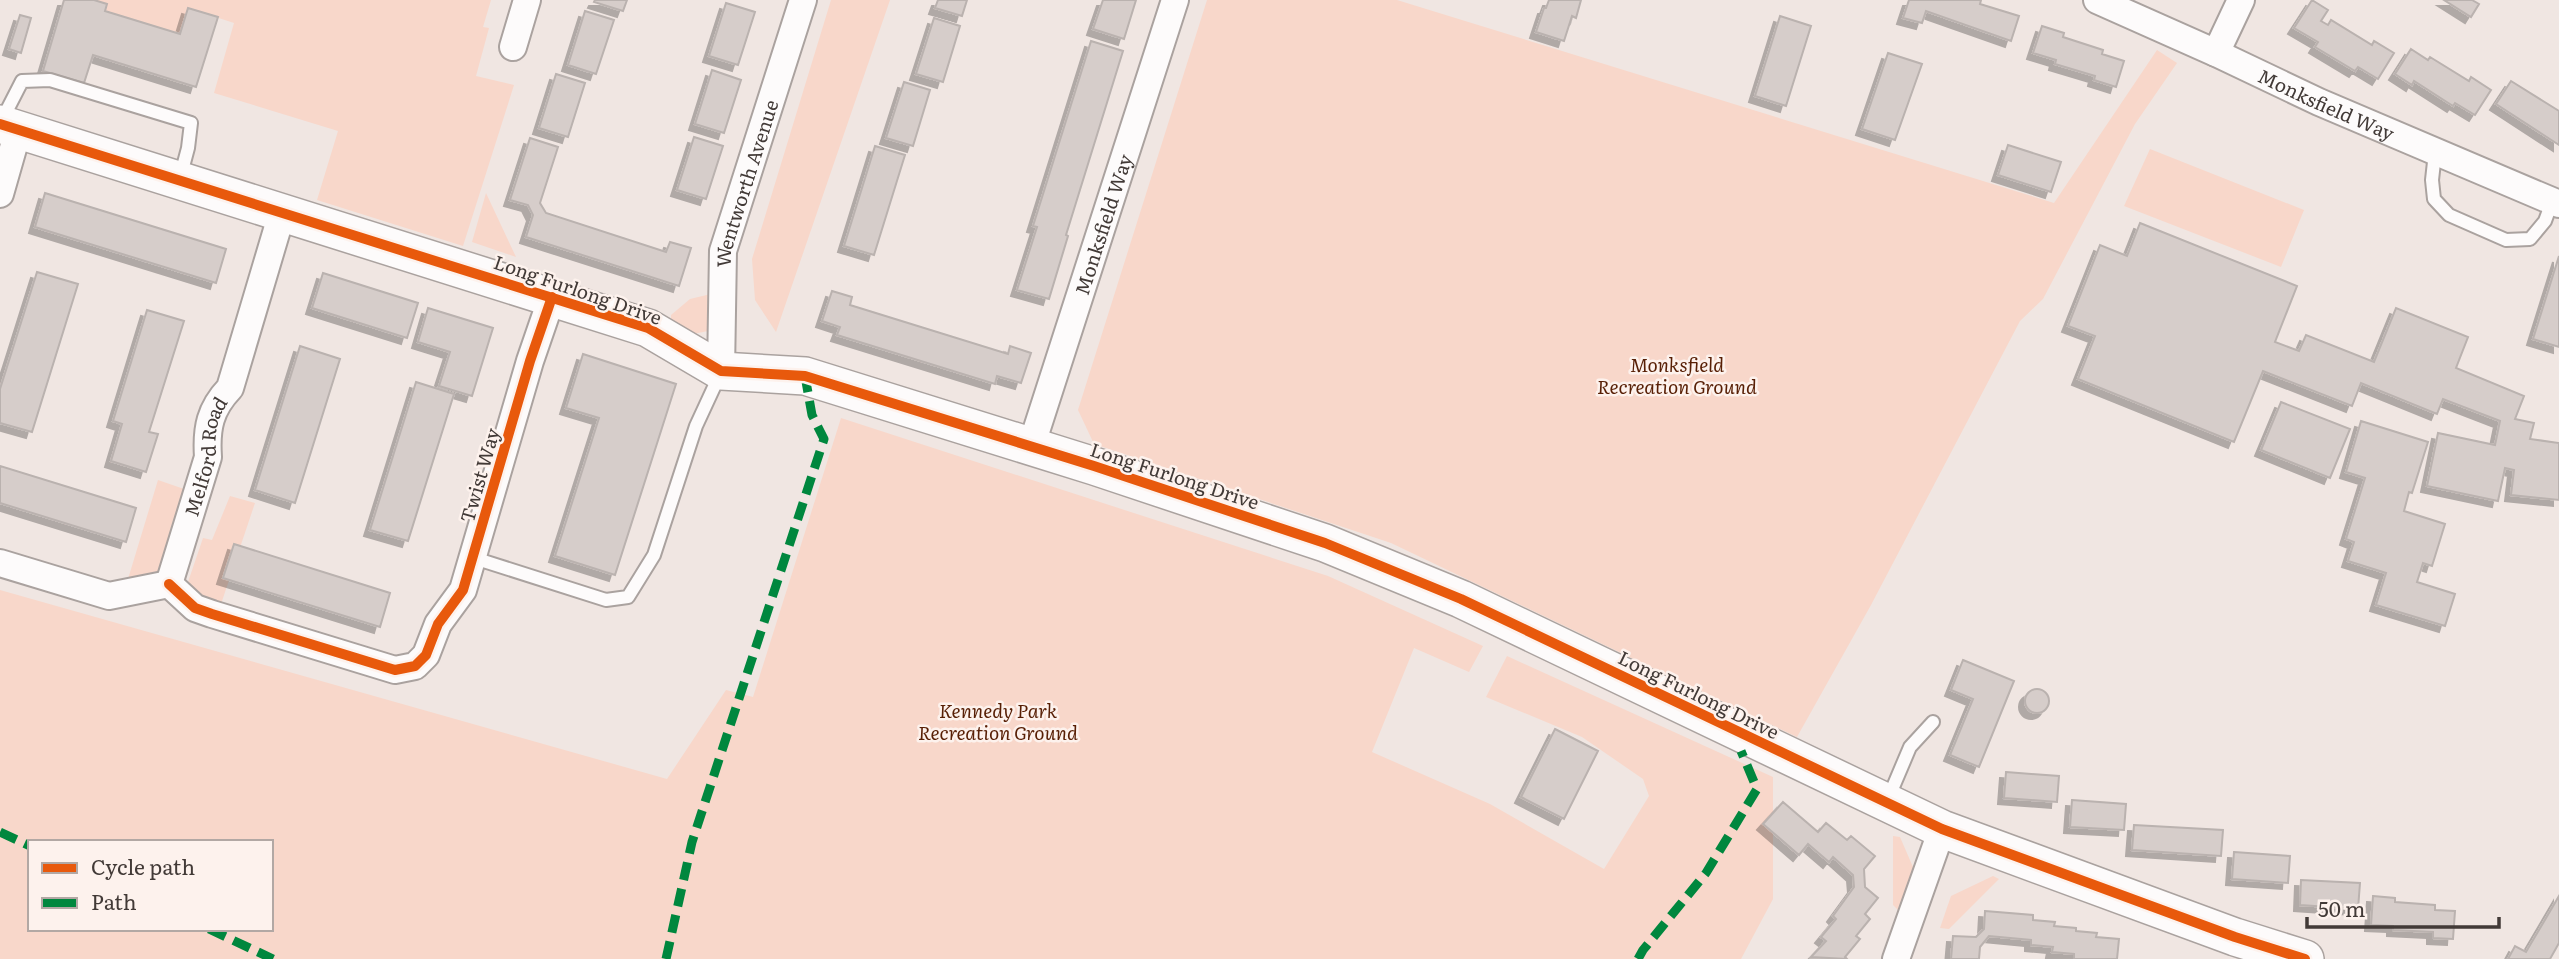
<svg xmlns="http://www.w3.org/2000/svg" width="2559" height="959" viewBox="0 0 2559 959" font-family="Literata,serif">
  <defs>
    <filter id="shadow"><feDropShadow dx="-6" dy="6" stdDeviation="0" flood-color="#0004"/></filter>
  </defs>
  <rect width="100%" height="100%" fill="#f0e6e2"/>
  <path fill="#f8d7ca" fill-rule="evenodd" d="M94,0H491L483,27L489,28L476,76L514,85L463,246L317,200L338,131L214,93L234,23L188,8L180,34L105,11L107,4Z
    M831,0H890L776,332L755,300L752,259Z
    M1207,0H1397L2054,203L2157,50L2177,63L2135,124L2043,299L2020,321L1871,605L1797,737L1391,543L1094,444L1078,410Z
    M2150,149L2304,210L2281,267L2124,206Z
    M486,193L516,257L472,242Z
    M715,293L716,312L708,331L688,335L671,328V315L690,299Z
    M841,418L1328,576L1483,646L1469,672L1414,648L1372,752L1490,804L1604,869L1649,796L1643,779L1582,737L1486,697L1507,656L1773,777V899L1741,959H0V590L667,779L726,690L753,697ZM30,842H271V929H30Z
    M158,480L184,489L170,530L181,535L167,575L128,579Z
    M230,496L255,503L220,607L208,604L188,582L203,538L212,540Z
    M1893,836L1900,837L1919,881L1901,913L1893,905Z
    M1993,876L1999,879L1949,929L1940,928L1951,896Z"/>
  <path fill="#d6cdca" stroke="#bab2af" stroke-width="2" filter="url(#shadow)" d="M64,0H94L107,4L105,11L180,34L188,8L218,17L196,87L93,55L84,83L43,71Z
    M595,0H627L623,11L594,2Z
    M938,0H967L962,16L935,8Z
    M1103,0H1136L1124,39L1093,29Z
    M1549,0H1581L1576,18L1572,16L1564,41L1536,32L1544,8H1546Z
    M1909,0H1981L1980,4L2019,16L2011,41L1926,11L1922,23L1903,18Z
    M2312,0L2328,10L2321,21L2328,25L2331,20L2372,45L2374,41L2394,53L2378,79L2358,67L2355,71L2315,47L2318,42L2294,28Z
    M2444,0H2472L2479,4L2471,17Z
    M726,3L755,12L738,65L709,56Z
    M585,11L614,20L596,74L568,65Z
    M20,15L31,18L21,53L9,49Z
    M1780,16L1811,26L1786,106L1755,96Z
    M934,18L960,26L943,82L916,74Z
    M2042,26L2064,33L2063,37L2103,50L2102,54L2124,61L2116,87L2094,80L2095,76L2055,64L2056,60L2033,53Z
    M1091,41L1123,51L1066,235L1068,236L1049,299L1017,290L1037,227L1033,226Z
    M2411,49L2428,60L2430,57L2469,81L2471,77L2491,90L2475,115L2455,103L2453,106L2414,81L2412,85L2395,74Z
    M1888,53L1922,64L1895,140L1862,129Z
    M712,70L741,80L724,133L695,124Z
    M556,74L585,83L568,137L539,128Z
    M2511,81L2559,111V145L2496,104Z
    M904,82L930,90L913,146L886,138Z
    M694,137L723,146L706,199L677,190Z
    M530,138L558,147L540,203L546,213L666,252L670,242L691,248L679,286L526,237L533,215L528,205L510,200Z
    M2008,145L2061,162L2051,192L1998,175Z
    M875,146L905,155L874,255L844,246Z
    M45,193L226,249L216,283L35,227Z
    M2140,223L2297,286L2275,342L2299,351L2306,335L2374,362L2396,308L2468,337L2456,368L2524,396L2515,419L2534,423L2530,439L2559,443V500L2511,495L2514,470L2505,468L2498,501L2427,486L2438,433L2495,445L2500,421L2443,399L2437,414L2361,383L2352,406L2263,371L2234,442L2078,379L2095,336L2068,326L2100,245L2127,256Z
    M2559,256V347L2533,339Z
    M37,272L78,284L32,432L0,423V389Z
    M323,273L418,303L407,338L312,308Z
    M832,291L852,297L850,305L1008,354L1010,346L1031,353L1021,383L997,376L995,384L837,335L840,327L822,321Z
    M428,308L493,328L472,396L439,386L450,352L418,342Z
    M147,310L184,321L149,432L158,434L146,472L111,461L122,424L113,421Z
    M300,346L340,359L295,503L255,490Z
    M583,354L676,384L615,575L555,556L599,418L566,408Z
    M416,382L454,394L408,541L370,530Z
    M2281,402L2350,429L2330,478L2261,450Z
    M2361,421L2428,442L2412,493L2409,492L2404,511L2445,524L2432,566L2423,563L2417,582L2455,594L2445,626L2376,605L2386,573L2348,561L2354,542L2346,539L2365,478L2346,472Z
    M0,466L136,508L126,542L0,503Z
    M234,544L390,593L380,627L223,578Z
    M1963,660L2014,681L1979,767L1950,755L1973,699L1951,690Z
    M2025 701a12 12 0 1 1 24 0a12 12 0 1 1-24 0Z
    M1555,729L1598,751L1564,819L1521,797Z
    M2006,772L2059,776L2057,802L2004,798Z
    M2072,800L2126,804L2124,830L2070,827Z
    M1783,802L1818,832L1826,823L1847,840L1851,836L1875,856L1864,869L1865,887L1878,898L1865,914L1870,919L1856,936L1860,939L1845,957L1847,959L1811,957L1826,941L1821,937L1836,919L1833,916L1854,887L1853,875L1833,857L1829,862L1808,844L1799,855L1763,824Z
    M2134,825L2223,830L2221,856L2132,850Z
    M2234,852L2290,856L2288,883L2232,879Z
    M2301,880L2360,883L2358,909L2300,905Z
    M2373,896L2395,898V902L2435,905V910L2455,911L2453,939L2433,938V932L2393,930V926L2371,925Z
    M2559,896V943L2550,959H2508L2515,946L2526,952Z
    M1985,911L2033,915V920L2055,922L2054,926L2076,928V931L2097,933L2096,937L2119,939L2117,959H2074V954L2052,952L2053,947L2031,945V940L1989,936L1980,947L1979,959H1951L1953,936L1976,937L1984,929Z"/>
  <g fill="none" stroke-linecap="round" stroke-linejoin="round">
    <g stroke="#aaa29f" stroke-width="16">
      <path id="lane" d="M2,120L22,81L50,80L191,123L188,148L180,178
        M2435,153L2432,180L2434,199L2449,215L2506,240L2530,239L2545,221L2552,202
        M474,558L606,600L628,597L654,555L696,426L721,372
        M1888,799L1910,747L1933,722"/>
    </g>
    <g stroke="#aaa29f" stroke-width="30">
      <g id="street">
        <path id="s1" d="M2097,0L2216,53L2319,102L2559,204"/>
        <path d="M513,47L527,0"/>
        <path d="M2216,53L2241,0"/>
        <path d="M0,194L18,131"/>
        <path id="s2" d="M721,371L723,251L803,0"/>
        <path id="s3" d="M1031,447L1175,0"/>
        <path d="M0,563L109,596L169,584"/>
        <path d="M169,584L195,608L212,614L395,670L415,666L426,655L438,624L463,590L530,361L552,297"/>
        <path id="s4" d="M169,584L208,457C206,428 210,409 230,388L282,213"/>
        <path d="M1896,959L1942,829"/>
      </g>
    </g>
    <g stroke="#aaa29f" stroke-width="40">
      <path id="secondary" d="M0,124L648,328L721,371L805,376L1094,466L1325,543L1461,599L1942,829L2235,937L2305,959"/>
    </g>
    <use href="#lane" stroke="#fdfbfb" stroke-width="12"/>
    <use href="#street" stroke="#fdfbfb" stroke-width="26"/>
    <use href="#secondary" stroke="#fdfbfb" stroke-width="37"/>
    <path stroke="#00873e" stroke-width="9" stroke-dasharray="18 9" stroke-linecap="butt" d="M0,832L30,846
      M209,929L273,959
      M666,959L692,842L824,439L812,415L805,376
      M1638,959L1643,950L1706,873L1757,789L1741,751"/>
    <g stroke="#fdf2ed" stroke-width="15">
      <path id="cycleway" d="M0,124L648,328L721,371L805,376L1094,466L1325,543L1461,599L1942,829L2235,937L2305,959
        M169,584L195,608L212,614L395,670L415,666L426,655L438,624L463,590L530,361L552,297"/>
    </g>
    <use href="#cycleway" stroke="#e8590c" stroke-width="10"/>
  </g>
  <g text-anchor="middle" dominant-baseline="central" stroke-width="5" stroke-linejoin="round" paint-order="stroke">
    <g font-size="19" fill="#423a37" stroke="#fdf2ed">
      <text stroke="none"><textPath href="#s1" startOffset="252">Monksfield Way</textPath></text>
      <text stroke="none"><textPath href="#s2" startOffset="191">Wentworth Avenue</textPath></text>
      <text stroke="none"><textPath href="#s3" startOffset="234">Monksfield Way</textPath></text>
      <text transform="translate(578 289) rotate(19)">Long Furlong Drive</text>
      <text stroke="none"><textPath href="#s4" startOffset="133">Melford Road</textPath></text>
      <text transform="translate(479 475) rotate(-74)">Twist Way</text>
      <text transform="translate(1175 475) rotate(18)">Long Furlong Drive</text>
      <text transform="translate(1699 694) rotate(26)">Long Furlong Drive</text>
    </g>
    <g font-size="19" font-style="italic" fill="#581f05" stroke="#fdf2ed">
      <text x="1677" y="364">Monksfield<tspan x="1677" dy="22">Recreation Ground</tspan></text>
      <text x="998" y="710">Kennedy Park<tspan x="998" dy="22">Recreation Ground</tspan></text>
    </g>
  </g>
  <rect x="28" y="840" width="245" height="91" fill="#fdf2ed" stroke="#b2a8a4" stroke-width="2"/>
  <rect x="42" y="863" width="35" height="10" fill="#e8590c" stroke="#b2a8a4" stroke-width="2"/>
  <text x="91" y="875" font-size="21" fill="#423a37">Cycle path</text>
  <rect x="42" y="898" width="35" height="10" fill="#00873e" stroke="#b2a8a4" stroke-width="2"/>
  <text x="91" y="910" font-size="21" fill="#423a37">Path</text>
  <path d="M2307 917v10h192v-10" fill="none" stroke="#423a37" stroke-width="3.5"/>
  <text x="2318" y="917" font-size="21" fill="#423a37" stroke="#fdf2ed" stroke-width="5" paint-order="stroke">50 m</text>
</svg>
